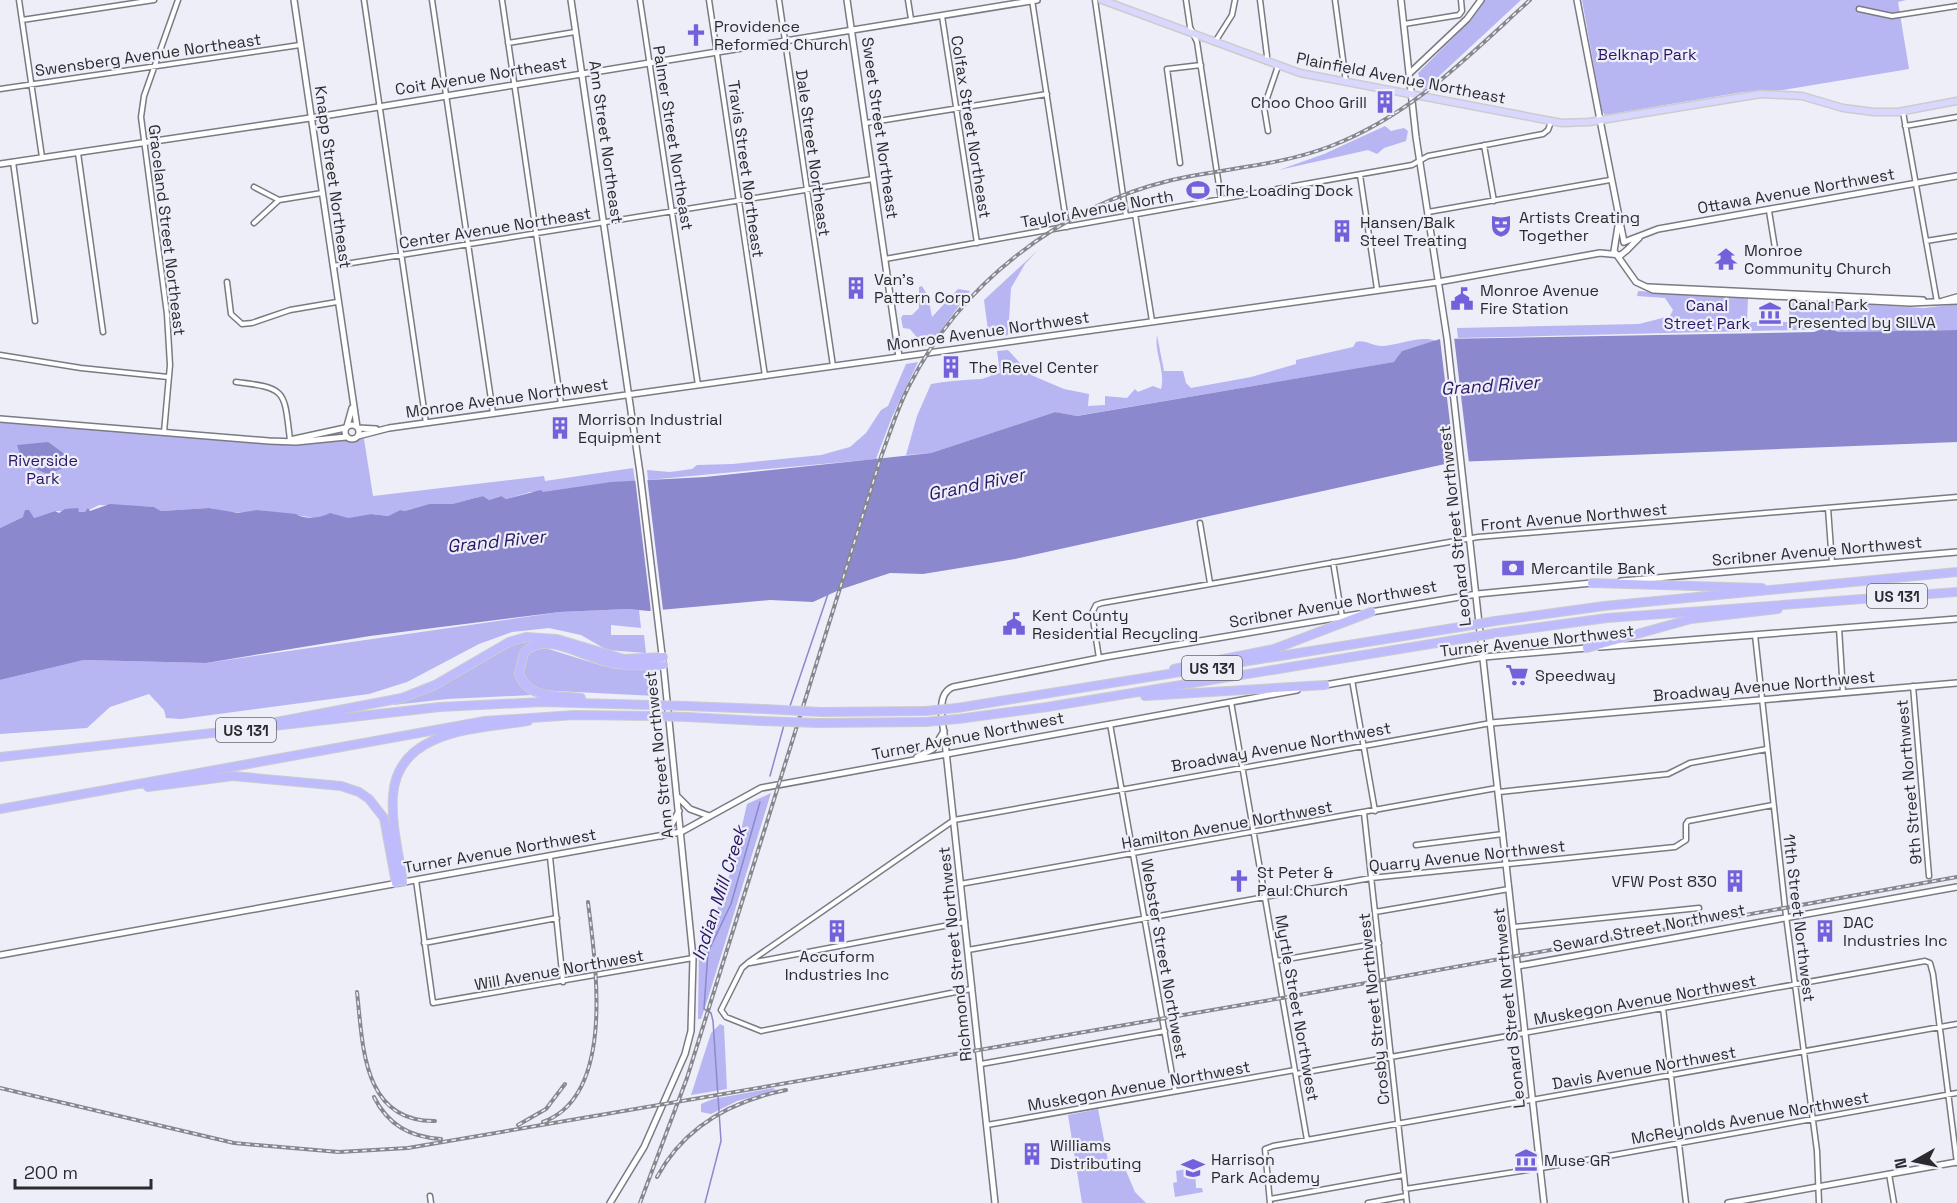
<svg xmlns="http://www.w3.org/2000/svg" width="1957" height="1203" viewBox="0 0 1957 1203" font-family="'Space Grotesk',sans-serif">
  <rect width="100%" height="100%" fill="#eeeef8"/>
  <path fill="#b7b5f2" d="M1485,0H1521L1423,91L1418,73L1470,21Z
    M1582,0H1906L1898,2L1909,69L1783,90L1743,92L1605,115L1602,111Z
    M1385,126L1391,131L1404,128L1408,131L1406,141L1384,148L1377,154L1368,150L1279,170L1324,154Z
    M1037,251L1025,264L1011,288L1008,335L989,338L984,300Z
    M922,286L928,296L932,317L958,289L970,291L930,345L924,346L910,329L903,328L901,318L903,315H912L919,308V287Z
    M1638,291L1748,298L1747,322H1790L1788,300L1924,308L1957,304V330L1839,332L1836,329L1458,338L1457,328L1639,324L1670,316L1673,310L1665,298L1637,296Z
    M1157,335L1164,371H1183L1186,383L1191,388L1251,377L1296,364V360L1353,347L1356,342C1365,339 1374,347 1383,346C1399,345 1421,335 1436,341L1402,351L1395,362L1076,416L1055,412L931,453L906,455L917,416L931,384C948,381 964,380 981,379C988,378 992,374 1000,373L997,351L1008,350L1031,375L1064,389L1089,394L1088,406L1105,405V396L1127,398L1135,389L1138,392L1153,386L1161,389C1166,372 1154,353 1157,335Z
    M918,362L892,417L876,459L648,480L647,470L670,472L692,469L697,465L733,464L821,455L850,447L866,433L881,410L888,406L906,364Z
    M0,422L290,445L338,438L352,441L361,437L364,439L373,496L544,476L545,481L633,468L635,481L543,493L530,492L506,499L500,496L489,500L483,496L452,504H429L405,511L400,510L388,516L371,514L349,518H316L257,510L249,513L226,512L210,508L161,511L154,507L99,505L85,512L55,511L34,518L23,517L0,528Z
    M628,609L639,610L641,628L611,625V635H644L646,653L607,650L581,635L549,628L512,632L479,644L407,682L369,694L181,719L166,718L164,710L149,694L110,707L87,728L0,734V680L84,660L206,663L560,612Z
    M540,640C511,648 511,679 532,695L447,699L393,705L513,644Z
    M542,647L603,666L651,670L655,680L656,696L536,690C524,680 518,668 528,654Z
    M771,793L708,998L701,1019H698L699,950L719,905L733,865L747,804Z
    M720,1024L724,1026L727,1089L691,1095L711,1033Z
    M773,1088L776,1090L737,1101L711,1114L701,1112V1104L713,1099Z
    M1098,1109L1108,1160L1121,1159L1135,1192L1146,1203H1082L1068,1115Z
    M1195,1167L1196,1188H1202L1203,1192L1175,1197L1173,1183L1177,1182L1176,1171Z"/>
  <path fill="#8c88ce" d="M1826,327L1839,332L1957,330V442L1454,462L1015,559L923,574L890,573L839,590L813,602L770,600L649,611L628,609L560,612L370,636L206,663L84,660L0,680V528L23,517L25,510H29L34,518L55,511L59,513L65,509L78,508L79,512H85L88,508L90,511L110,504L154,507L161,511L209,508L238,513L257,510L296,514C304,520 321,518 330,513L348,518L371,514L388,516L400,510L405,511L429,504H452L483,496L489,500L501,496L506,499L541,490L543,492L611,482L705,477L931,453L1055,412L1077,416L1394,362L1402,351L1440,339L1814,332Z
    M48,442L66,455L67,462L61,469L47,474L23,463L17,445Z"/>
  <path fill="#eeeef8" d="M1454,337L1469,463L1455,465L1440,339Z
    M880,457H882L840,593L837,594Z
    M647,477L663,610L651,612L635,478Z"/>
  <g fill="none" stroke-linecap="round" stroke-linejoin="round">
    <path stroke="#8c88ce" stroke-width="1.5" d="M790,706L828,594
      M770,776L784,725
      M705,1203L721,1141L713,1021L711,1013L704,1009L708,952L731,904L760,802"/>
    <g stroke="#7a7a83" stroke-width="7">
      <path id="minor" d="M19,0L42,157
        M364,0L426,423
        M432,0L493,413
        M502,0L561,404
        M640,0L698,385
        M709,0L765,376
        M779,0L833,366
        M908,0L911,19
        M1032,0L1067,227
        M1095,0L1126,216
        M1186,0L1190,27L1197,42L1221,199
        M1260,0L1267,56L1266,61
        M1335,0L1346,82
        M1859,9L1892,16L1957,6
        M942,16L977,243
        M22,20L154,0
        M1404,24L1459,15L1462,11L1461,0
        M1215,42L1232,15L1235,0
        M508,43L575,32
        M0,89L300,45
        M1903,112L1937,302
        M866,123L1047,94
        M1905,126L1957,117
        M1268,131L1264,107L1278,66
        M1484,145L1494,201
        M78,153L103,332
        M13,162L35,321
        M1180,163L1167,69L1201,65
        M1360,175L1377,289
        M254,187L279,200
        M279,200L322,193
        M1769,211L1775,248
        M1428,212L1610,180
        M1135,214L1152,321
        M254,223L279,200
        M1926,241L1957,236
        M885,259L1412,165L1428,156L1543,134L1548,130L1551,122
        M333,266L873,179
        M227,282L231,314L242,324L252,323L290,310L337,302
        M0,355L81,368L168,377
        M236,382C287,388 284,390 290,440
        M164,432L170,365L167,314L141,117L144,96L178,0
        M1828,508L1832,563
        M1200,523L1210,583
        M1333,562L1342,617
        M1839,628L1843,692
        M1755,635L1786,916L1817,1151L1819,1203
        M1099,658L1092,613L1096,605L1102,603L1478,537L1957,497
        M1352,680L1375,811
        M1913,686L1929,876
        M1231,702L1307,1140
        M1110,724L1175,1091
        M1499,792L1668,774L1690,763L1767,749
        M1364,813L1407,1203
        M1416,845L1503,834
        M550,857L563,982
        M416,880L433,1003L693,958
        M960,884L1497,788
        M1375,912L1509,889
        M1514,927L1699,908
        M424,943L557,918
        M968,950L1371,878L1675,847L1686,840V824L1688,821L1773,805
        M1276,961L1379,943
        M750,963L965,922
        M971,989L761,1031L726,1017L721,1010L742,968L749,962L954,820L1491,723
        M1663,1008L1686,1203
        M981,1064L1165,1031
        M1296,1074L1925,961L1930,963L1933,974L1957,1163
        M987,1125L1295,1070
        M1889,1174L1894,1203
        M1405,1189L1547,1167L1957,1093
        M430,1196L431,1203
        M1270,1199L1404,1175
        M1270,1203L1265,1149L1273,1146L1957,1024
        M1368,1203L1406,1196"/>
    </g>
    <g stroke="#7a7a83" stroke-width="8">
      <path id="tertiary" d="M294,0L357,427
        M847,0L899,357
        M1577,0L1600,120
        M1411,72L1467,19L1481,0
        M0,164L317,117L1037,0
        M1624,242L1658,229L1957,176
        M1627,250L1639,238
        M347,426L352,408
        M1621,581L1957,552
        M1600,647L1957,619
        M1491,723L1957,683
        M917,757L933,749L944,731
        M0,955L681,832L761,788L1297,690
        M1518,966L1957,887
        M995,1203L945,742C944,727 934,694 953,687L1105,657L1359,614"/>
    </g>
    <g stroke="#7a7a83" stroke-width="8">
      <path id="secondary" d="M571,0L640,473L664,671L693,958L691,1031L685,1054L644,1147L610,1203
        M1401,0L1416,137L1447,338L1544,1203
        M1600,120L1624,242
        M1618,226L1614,251L1636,282L1653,290L1910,303L1957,301
        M1648,287L1923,300
        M1943,301L1957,297
        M0,419L269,441L296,442L346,437
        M345 432a7 7 0 1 1 14 0a7 7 0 1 1-14 0Z
        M358,428L376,429
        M358,436L389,428L1438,282L1600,253L1621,255L1627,250
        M290,440L345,428
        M1371,612L1477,594L1592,583
        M1325,685L1484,657L1587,648
        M678,797L690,809L709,816
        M661,836L668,831L679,811
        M1728,1203L1957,1162"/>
    </g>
    <g stroke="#cccccd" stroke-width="9">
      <path id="primary" d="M1102,0L1300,73L1562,123L1589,122L1761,94L1802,96L1843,108L1874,112H1898L1957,101"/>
    </g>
    <g stroke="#cccccd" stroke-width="10">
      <path id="motorway" d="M1592,583L1762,588
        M1495,621L1604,606L1957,572
        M1496,633L1607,618L1957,592
        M1587,648L1691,619L1778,609
        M1174,669L1274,649L1371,612
        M1145,696L1325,685
        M581,698C558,695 527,700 519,673L524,653C545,630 583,657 607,662C625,667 645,665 663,665
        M686,706L764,709
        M957,708L1466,626
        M821,712L925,711
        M687,717L761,721
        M958,719L1047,707L1467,638
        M271,723L402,698L435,685L509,642L526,637L557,639L624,659L663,657
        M818,723L926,722
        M0,757L440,707L541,702L651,705
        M148,787L233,776L341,786L359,792L369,799L384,818L396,883
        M0,809L485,721L575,715L653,716
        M403,882C399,854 391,824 393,796C397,729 478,729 528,721"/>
    </g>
    <use href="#minor" stroke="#fff" stroke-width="4"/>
    <use href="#tertiary" stroke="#fff" stroke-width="5"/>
    <use href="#secondary" stroke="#fff" stroke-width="5"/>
    <use href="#primary" stroke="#d8d7fe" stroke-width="6"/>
    <use href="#motorway" stroke="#bebcfd" stroke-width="8"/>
    <g stroke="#87878e" stroke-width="4">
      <path id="rail" d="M357,992C363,1045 362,1122 435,1121
        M0,1088L234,1143L339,1152L408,1148L1288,997L1957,877
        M374,1097C388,1125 410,1137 441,1139
        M543,1122C617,1095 595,961 588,902
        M518,1125L546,1109L565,1084
        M657,1177C684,1127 731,1101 786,1090
        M640,1203L687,1078L881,457C890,433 897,409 909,386C961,283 1060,207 1172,180C1225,168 1279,166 1331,146C1413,114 1466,58 1530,0"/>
    </g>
    <use href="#rail" stroke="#eeeef8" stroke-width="1.5" stroke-dasharray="4.5" stroke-linecap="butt"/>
    <g stroke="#cccccd" stroke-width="10" stroke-linecap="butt">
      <path id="motorway-bridge" d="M1466,626L1495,621
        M1467,638L1496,633
        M651,705L686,706
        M764,709L821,712
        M925,711L957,708
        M653,716L687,717
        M761,721L818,723
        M926,722L958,719"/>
    </g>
    <use href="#motorway-bridge" stroke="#bebcfd" stroke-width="8"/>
  </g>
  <defs>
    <g id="church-bare" transform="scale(1.8)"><path d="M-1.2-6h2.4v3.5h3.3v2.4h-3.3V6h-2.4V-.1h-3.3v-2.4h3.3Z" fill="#7361dc" stroke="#eeeef8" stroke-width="2.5" paint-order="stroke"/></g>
    <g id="building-bare" transform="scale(1.8)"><path d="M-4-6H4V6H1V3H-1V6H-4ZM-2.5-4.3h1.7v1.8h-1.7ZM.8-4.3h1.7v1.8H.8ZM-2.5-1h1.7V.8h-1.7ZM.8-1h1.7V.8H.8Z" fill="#7361dc" stroke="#eeeef8" stroke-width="2.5" paint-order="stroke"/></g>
    <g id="stadium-bare" transform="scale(1.8)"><path d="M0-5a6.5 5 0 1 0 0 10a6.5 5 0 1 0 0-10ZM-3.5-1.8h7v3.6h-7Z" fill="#7361dc" stroke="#eeeef8" stroke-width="2.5" paint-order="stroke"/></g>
    <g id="theatre-bare" transform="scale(1.8)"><path d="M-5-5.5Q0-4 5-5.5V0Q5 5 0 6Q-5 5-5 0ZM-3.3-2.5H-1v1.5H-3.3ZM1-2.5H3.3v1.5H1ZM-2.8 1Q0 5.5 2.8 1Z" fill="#7361dc" stroke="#eeeef8" stroke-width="2.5" paint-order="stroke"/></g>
    <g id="temple-bare" transform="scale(1.8)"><path d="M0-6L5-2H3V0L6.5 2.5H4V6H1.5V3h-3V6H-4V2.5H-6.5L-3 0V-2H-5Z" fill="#7361dc" stroke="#eeeef8" stroke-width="2.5" paint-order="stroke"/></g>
    <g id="civic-bare" transform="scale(1.8)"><path d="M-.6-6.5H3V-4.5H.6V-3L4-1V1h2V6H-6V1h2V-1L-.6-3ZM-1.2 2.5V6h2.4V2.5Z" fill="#7361dc" stroke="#eeeef8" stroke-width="2.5" paint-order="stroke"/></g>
    <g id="museum-bare" transform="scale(1.8)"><path d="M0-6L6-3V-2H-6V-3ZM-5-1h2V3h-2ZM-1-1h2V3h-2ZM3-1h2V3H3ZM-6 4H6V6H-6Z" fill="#7361dc" stroke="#eeeef8" stroke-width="2.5" paint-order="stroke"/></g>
    <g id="bank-bare" transform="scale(1.8)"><path d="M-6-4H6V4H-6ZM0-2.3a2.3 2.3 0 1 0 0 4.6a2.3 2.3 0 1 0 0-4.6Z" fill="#7361dc" stroke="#eeeef8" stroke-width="2.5" paint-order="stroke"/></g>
    <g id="supermarket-bare" transform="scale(1.8)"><path d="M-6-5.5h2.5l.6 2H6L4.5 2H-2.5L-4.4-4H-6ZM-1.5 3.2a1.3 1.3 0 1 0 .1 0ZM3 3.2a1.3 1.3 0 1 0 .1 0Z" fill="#7361dc" stroke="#eeeef8" stroke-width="2.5" paint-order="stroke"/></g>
    <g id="school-bare" transform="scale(1.8)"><path d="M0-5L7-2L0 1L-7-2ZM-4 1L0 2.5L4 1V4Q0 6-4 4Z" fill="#7361dc" stroke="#eeeef8" stroke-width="2.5" paint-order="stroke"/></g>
  </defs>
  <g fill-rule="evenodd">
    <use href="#church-bare" x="696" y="35"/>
    <use href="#building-bare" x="1385" y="102"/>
    <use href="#stadium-bare" x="1198" y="190"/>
    <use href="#theatre-bare" x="1501" y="226"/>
    <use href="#building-bare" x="1342" y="231"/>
    <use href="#temple-bare" x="1726" y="259"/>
    <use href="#building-bare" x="856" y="288"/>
    <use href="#civic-bare" x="1462" y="299"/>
    <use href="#museum-bare" x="1770" y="313"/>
    <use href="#building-bare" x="951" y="367"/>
    <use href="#building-bare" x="560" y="428"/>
    <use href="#bank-bare" x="1513" y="568"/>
    <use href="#civic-bare" x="1014" y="624"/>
    <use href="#supermarket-bare" x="1517" y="675"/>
    <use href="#church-bare" x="1239" y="881"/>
    <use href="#building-bare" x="1735" y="881"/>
    <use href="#building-bare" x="837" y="931"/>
    <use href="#building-bare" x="1825" y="931"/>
    <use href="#building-bare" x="1032" y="1154"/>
    <use href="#museum-bare" x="1526" y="1160"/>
    <use href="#school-bare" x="1193" y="1168"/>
  </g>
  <g text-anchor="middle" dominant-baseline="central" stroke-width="4.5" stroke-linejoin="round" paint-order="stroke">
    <g fill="#eeeef8" stroke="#66666b" stroke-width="1.5">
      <rect x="1867" y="584" width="60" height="24" rx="4.5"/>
      <rect x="1182" y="656" width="60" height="24" rx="4.5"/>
      <rect x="216" y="718" width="60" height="24" rx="4.5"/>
    </g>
    <g font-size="15" font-weight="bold" fill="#2b2b2f">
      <text x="1897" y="596">US 131</text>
      <text x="1212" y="668">US 131</text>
      <text x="246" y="730">US 131</text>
    </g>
    <g font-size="16" fill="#2b2b2f" stroke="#eeeef8" text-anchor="start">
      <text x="714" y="26">Providence<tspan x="714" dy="18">Reformed Church</tspan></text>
      <text x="1367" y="102" text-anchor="end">Choo Choo Grill</text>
      <text x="1216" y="190">The Loading Dock</text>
      <text x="1519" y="217">Artists Creating<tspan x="1519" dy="18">Together</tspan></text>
      <text x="1360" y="222">Hansen/Balk<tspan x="1360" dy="18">Steel Treating</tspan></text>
      <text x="1744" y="250">Monroe<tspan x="1744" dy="18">Community Church</tspan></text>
      <text x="874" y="279">Van's<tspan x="874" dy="18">Pattern Corp</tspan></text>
      <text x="1480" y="290">Monroe Avenue<tspan x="1480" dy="18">Fire Station</tspan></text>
      <text x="1788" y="304">Canal Park<tspan x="1788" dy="18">Presented by SILVA</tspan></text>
      <text x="969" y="367">The Revel Center</text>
      <text x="578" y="419">Morrison Industrial<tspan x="578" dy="18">Equipment</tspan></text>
      <text x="1531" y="568">Mercantile Bank</text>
      <text x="1032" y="615">Kent County<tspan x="1032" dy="18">Residential Recycling</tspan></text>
      <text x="1535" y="675">Speedway</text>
      <text x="1257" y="872">St Peter &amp;<tspan x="1257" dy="18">Paul Church</tspan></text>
      <text x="1717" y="881" text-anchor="end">VFW Post 830</text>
      <text x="1843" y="922">DAC<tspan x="1843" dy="18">Industries Inc</tspan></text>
      <text x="837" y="956" text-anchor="middle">Accuform<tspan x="837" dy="18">Industries Inc</tspan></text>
      <text x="1050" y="1145">Williams<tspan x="1050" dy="18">Distributing</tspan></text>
      <text x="1211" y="1159">Harrison<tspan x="1211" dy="18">Park Academy</tspan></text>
      <text x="1544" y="1160">Muse GR</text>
    </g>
    <g font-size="16" fill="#291567" stroke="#eeeef8">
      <text x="1647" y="54">Belknap Park</text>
      <text x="1707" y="305">Canal<tspan x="1707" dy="18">Street Park</tspan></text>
      <text x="43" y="460">Riverside<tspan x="43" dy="18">Park</tspan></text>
    </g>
    <g font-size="16" fill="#2b2b2f" stroke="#eeeef8">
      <text transform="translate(148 55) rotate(-8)">Swensberg Avenue Northeast</text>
      <text transform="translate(481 76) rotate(-9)">Coit Avenue Northeast</text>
      <text transform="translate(1401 78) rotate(11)">Plainfield Avenue Northeast</text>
      <text transform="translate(971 127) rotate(81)">Colfax Street Northeast</text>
      <text transform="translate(880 128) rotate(82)">Sweet Street Northeast</text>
      <text transform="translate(673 138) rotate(81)">Palmer Street Northeast</text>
      <text transform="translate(606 142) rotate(82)">Ann Street Northeast</text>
      <text transform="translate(813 153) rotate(82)">Dale Street Northeast</text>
      <text transform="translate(746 169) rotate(82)">Travis Street Northeast</text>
      <text transform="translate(333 177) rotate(82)">Knapp Street Northeast</text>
      <text transform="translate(1796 191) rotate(-10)">Ottawa Avenue Northwest</text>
      <text transform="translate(1097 209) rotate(-10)">Taylor Avenue North</text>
      <text transform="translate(495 228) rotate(-9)">Center Avenue Northeast</text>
      <text transform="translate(167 230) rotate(83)">Graceland Street Northeast</text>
      <text transform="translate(988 331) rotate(-8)">Monroe Avenue Northwest</text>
      <text transform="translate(507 398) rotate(-8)">Monroe Avenue Northwest</text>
      <text transform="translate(1574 517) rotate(-5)">Front Avenue Northwest</text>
      <text transform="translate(1455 526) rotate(-96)">Leonard Street Northwest</text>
      <text transform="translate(1817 551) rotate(-5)">Scribner Avenue Northwest</text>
      <text transform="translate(1333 604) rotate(-10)">Scribner Avenue Northwest</text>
      <text transform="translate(1537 641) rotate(-6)">Turner Avenue Northwest</text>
      <text transform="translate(1764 686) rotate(-5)">Broadway Avenue Northwest</text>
      <text transform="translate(968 736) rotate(-11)">Turner Avenue Northwest</text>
      <text transform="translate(1281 747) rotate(-10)">Broadway Avenue Northwest</text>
      <text transform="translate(659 755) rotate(-96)">Ann Street Northwest</text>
      <text transform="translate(1909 782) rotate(-95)">9th Street Northwest</text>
      <text transform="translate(1227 825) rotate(-10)">Hamilton Avenue Northwest</text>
      <text transform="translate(500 851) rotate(-10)">Turner Avenue Northwest</text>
      <text transform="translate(1467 856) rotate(-6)">Quarry Avenue Northwest</text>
      <text transform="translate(1799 918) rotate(83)">11th Street Northwest</text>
      <text transform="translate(1649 928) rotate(-11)">Seward Street Northwest</text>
      <text transform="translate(955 954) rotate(-96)">Richmond Street Northwest</text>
      <text transform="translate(1164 959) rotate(80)">Webster Street Northwest</text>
      <text transform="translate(559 970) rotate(-10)">Will Avenue Northwest</text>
      <text transform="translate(1645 1000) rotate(-10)">Muskegon Avenue Northwest</text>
      <text transform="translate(1297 1008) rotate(80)">Myrtle Street Northwest</text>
      <text transform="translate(1509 1008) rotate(-96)">Leonard Street Northwest</text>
      <text transform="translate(1374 1009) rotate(-96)">Crosby Street Northwest</text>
      <text transform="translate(1644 1068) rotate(-10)">Davis Avenue Northwest</text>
      <text transform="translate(1139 1086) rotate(-10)">Muskegon Avenue Northwest</text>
      <text transform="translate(1750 1118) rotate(-10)">McReynolds Avenue Northwest</text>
    </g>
    <g font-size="18" font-style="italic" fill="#291566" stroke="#eeeef8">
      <text transform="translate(1490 385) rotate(-4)">Grand River</text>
      <text transform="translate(976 484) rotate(-12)">Grand River</text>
      <text transform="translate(496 541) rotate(-6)">Grand River</text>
      <text transform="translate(719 893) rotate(-72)">Indian Mill Creek</text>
    </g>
  </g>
  <g transform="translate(1915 1161) rotate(261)" stroke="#eeeef8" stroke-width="4.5" paint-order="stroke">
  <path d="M0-4.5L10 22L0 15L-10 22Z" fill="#2b2b2f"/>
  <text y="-9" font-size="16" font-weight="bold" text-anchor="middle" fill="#2b2b2f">N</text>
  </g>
  <path d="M15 1179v9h136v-9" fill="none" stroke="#2b2b2f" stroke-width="3"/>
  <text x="24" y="1179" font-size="18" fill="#2b2b2f" stroke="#eeeef8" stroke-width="4.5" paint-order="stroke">200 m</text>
</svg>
